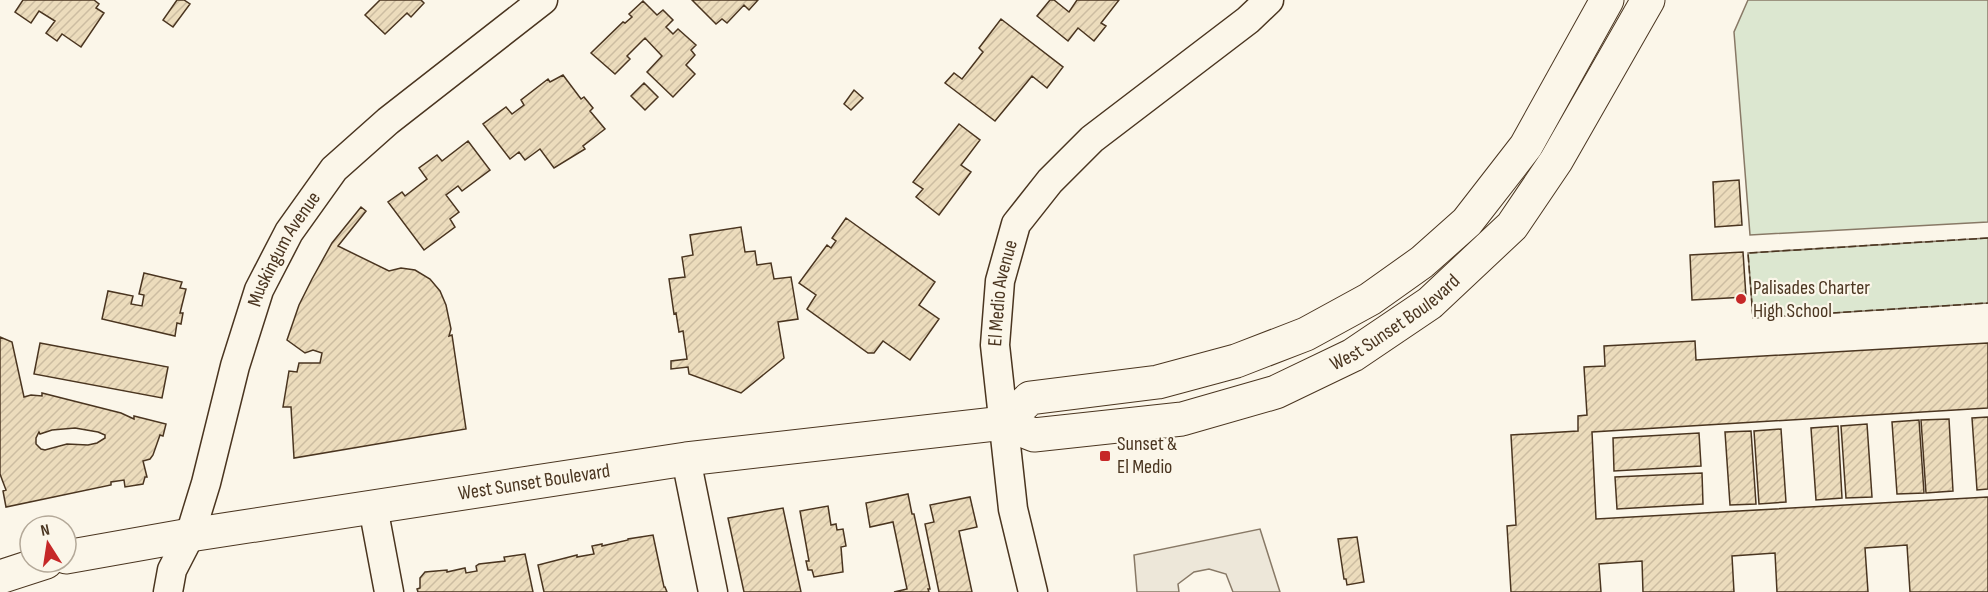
<svg xmlns="http://www.w3.org/2000/svg" width="1988" height="592" viewBox="0 0 1988 592" font-family="'Sofia Sans Condensed',sans-serif">
  <defs>
    <pattern id="building-hatch" width="6" height="6" patternUnits="userSpaceOnUse" patternTransform="scale(1.5)"><rect width="6" height="6" fill="#ecdcbc"/><path d="M-1 1l2-2M0 6l6-6M5 7l2-2" fill="none" stroke="#ccbda1"/></pattern>
  </defs>
  <rect width="100%" height="100%" fill="#fbf6e9"/>
  <path fill="#dce7d0" stroke="#887966" stroke-width="1.5" d="M1748,0H1988V222L1750,235L1734,32Z
    M1988,238V303L1753,318L1748,253Z"/>
  <path fill="#ede7d9" stroke="#887966" stroke-width="1.5" d="M1260,529L1280,592H1233L1226,574L1209,569L1194,572L1178,584L1179,592H1137L1134,555Z"/>
  <path fill="url(#building-hatch)" stroke="#4a3520" stroke-width="1.5" fill-rule="evenodd" d="M23,0H94L99,4L96,8L104,13L81,47L62,34L57,41L46,33L55,21L39,11L31,23L15,12Z
    M177,0H184L190,4L173,27L163,20Z
    M380,0H421L424,3L411,17L407,13L385,34L365,15Z
    M692,0H758L749,10L744,5L727,23L722,19L716,24Z
    M1050,0H1054L1069,12L1077,0H1119L1101,23L1106,26L1094,41L1078,28L1068,41L1037,16Z
    M643,1L657,15L663,10L673,20L666,27L673,34L678,29L696,45L691,50L695,55L686,65L695,74L673,97L647,72L662,56L645,38L627,56L630,59L615,74L591,53L623,22L625,23L632,17L629,14Z
    M1001,19L1063,67L1047,88L1032,76L995,121L945,83L954,73L962,79L983,52L979,48Z
    M563,75L581,99L584,97L593,108L590,111L605,129L583,146L585,149L554,168L540,149L525,160L519,152L510,159L483,124L506,107L512,114L524,105L521,100L548,79L550,82Z
    M644,83L658,97L645,110L631,96Z
    M854,90L863,98L851,110L844,104Z
    M959,124L980,140L961,165L971,172L939,215L916,197L923,189L913,182Z
    M468,141L490,170L462,191L458,186L446,195L459,212L450,219L455,227L424,250L388,202L402,192L405,196L427,179L419,168L437,155L442,161Z
    M1739,180L1742,225L1715,227L1713,182Z
    M361,207L366,211L338,246L389,271L401,268L415,270L430,279L440,291L446,305L451,329L449,336L452,335L466,429L294,458L291,407H283L289,371L297,372L299,363H320L322,353L313,350L305,353L287,340L299,305L312,279L332,243Z
    M846,218L935,282L919,305L939,319L910,360L883,341L874,353H868L807,309L816,295L799,283L827,245L831,248L836,241L832,238Z
    M741,227L745,252L755,251L757,265L771,263L774,279L791,277L798,319L778,322L784,358L741,393L689,374L688,367L671,369V361L687,359L683,331L679,332L676,313L674,314L669,279L685,277L682,257L693,255L690,235Z
    M1743,252L1746,297L1692,300L1690,255Z
    M144,273L182,282L180,288L186,289L180,313H183L181,324L177,323L175,336L102,319L108,291L133,296L131,304L142,306L144,295L139,294Z
    M0,337L12,342L24,397L31,395L42,396V393L121,413L134,419V416L166,424L163,436L160,435L153,455L150,459L143,461L147,477H145L143,484L125,487L124,480L111,482V485L6,507L3,491L6,490L0,474ZM75,428L98,432L105,435V438L97,443L88,445L67,444L45,450L41,449L36,444V438L39,432L40,434L52,430Z
    M1695,341L1696,360L1988,343V408L1592,432L1596,519L1988,497V592H1910L1907,545L1865,548L1868,592H1777L1775,553L1732,556L1734,592H1643L1642,561L1599,564L1601,592H1511L1507,526L1516,525L1511,435L1578,431V416L1587,415L1584,367L1605,366L1604,346Z
    M40,343L168,367L162,398L34,374Z
    M1988,417V489L1977,490L1972,418Z
    M1949,419L1953,491L1926,493L1921,420Z
    M1919,420L1924,493L1897,494L1892,422Z
    M1867,424L1872,497L1846,498L1841,426Z
    M1838,426L1842,498L1816,500L1811,428Z
    M1781,429L1786,502L1759,504L1754,431Z
    M1751,431L1756,504L1730,505L1725,432Z
    M1699,433L1701,466L1614,471L1613,438Z
    M1702,473L1703,504L1617,509L1615,477Z
    M908,494L912,514H914L930,589H928L929,592H894L907,589L893,522L870,527L866,503Z
    M970,497L977,527L959,531L972,592H939L925,524L934,522L930,505Z
    M828,506L831,525L836,524L837,530L843,529L846,546L841,547L843,572L814,577L812,570H808L806,561H809L800,511Z
    M783,508L801,592H744L728,518Z
    M653,535L664,587H665L667,592H544L538,565L577,555V557L594,554L592,546L602,544V546L628,540V539Z
    M1357,537L1364,582L1347,585L1346,579H1344L1338,539Z
    M525,554L533,592H418L417,589L420,588V578L425,572L447,570V572L465,568L466,573L477,571L476,566L479,564L505,561L504,557Z"/>
  <g fill="none" stroke-linecap="round" stroke-linejoin="round">
    <g stroke="#4a3520" stroke-width="31">
      <g id="minor">
        <path d="M686,459L713,592"/>
        <path d="M373,507L389,592"/>
        <path id="s1" d="M168,592L172,570L190,535L206,483L235,366L259,290L289,232L334,169L388,121L543,0"/>
        <path id="s2" d="M1033,592L1013,509L995,345L1000,281L1016,224L1050,181L1092,139L1248,20L1269,0"/>
      </g>
    </g>
    <g stroke="#4a3520" stroke-width="35">
      <g id="major">
        <path d="M1004,423L1030,398L1158,382L1236,361L1306,334L1370,299L1422,262L1467,222L1526,146L1607,0"/>
        <path id="s3" d="M66,557L190,535L686,459L1004,423L1034,435L1182,419L1276,392L1353,355L1430,303L1512,226L1556,161L1648,0"/>
        <path d="M0,577L46,562"/>
      </g>
    </g>
    <use href="#minor" stroke="#fbf6e9" stroke-width="28"/>
    <use href="#major" stroke="#fbf6e9" stroke-width="33"/>
    <path stroke="#4a3520" stroke-width="1.5" stroke-dasharray="8 3" stroke-linecap="butt" d="M1988,238L1748,253L1753,318L1988,303"/>
  </g>
  <g fill="#c62828" stroke="#fbf6e9" stroke-width="2">
    <circle cx="1741" cy="299" r="6"/>
    <rect x="1099" y="450" width="12" height="12" rx="3"/>
  </g>
  <g text-anchor="middle" dominant-baseline="central" stroke-width="4.5" stroke-linejoin="round" paint-order="stroke">
    <g font-size="20" fill="#4a3520" stroke="#fbf6e9">
      <text stroke="none"><textPath href="#s1" startOffset="364">Muskingum Avenue</textPath></text>
      <text stroke="none"><textPath href="#s2" startOffset="303">El Medio Avenue</textPath></text>
      <text stroke="none"><textPath href="#s3" startOffset="1365">West Sunset Boulevard</textPath></text>
      <text stroke="none"><textPath href="#s3" startOffset="474">West Sunset Boulevard</textPath></text>
    </g>
    <g font-size="20" fill="#4a3520" stroke="#fbf6e9" text-anchor="start">
      <text x="1753" y="288">Palisades Charter<tspan x="1753" dy="23">High School</tspan></text>
      <text x="1117" y="444">Sunset &amp;<tspan x="1117" dy="23">El Medio</tspan></text>
    </g>
  </g>
  <g transform="translate(48 544) rotate(348)"><circle r="28" fill="#fbf6e9" stroke="#b4a999" stroke-width="1.5"/>
  <path d="M0-4.5L10 22L0 15L-10 22Z" fill="#c62828"/>
  <text y="-9" font-size="16" font-weight="bold" text-anchor="middle" fill="#4a3520">N</text>
  </g>
</svg>
